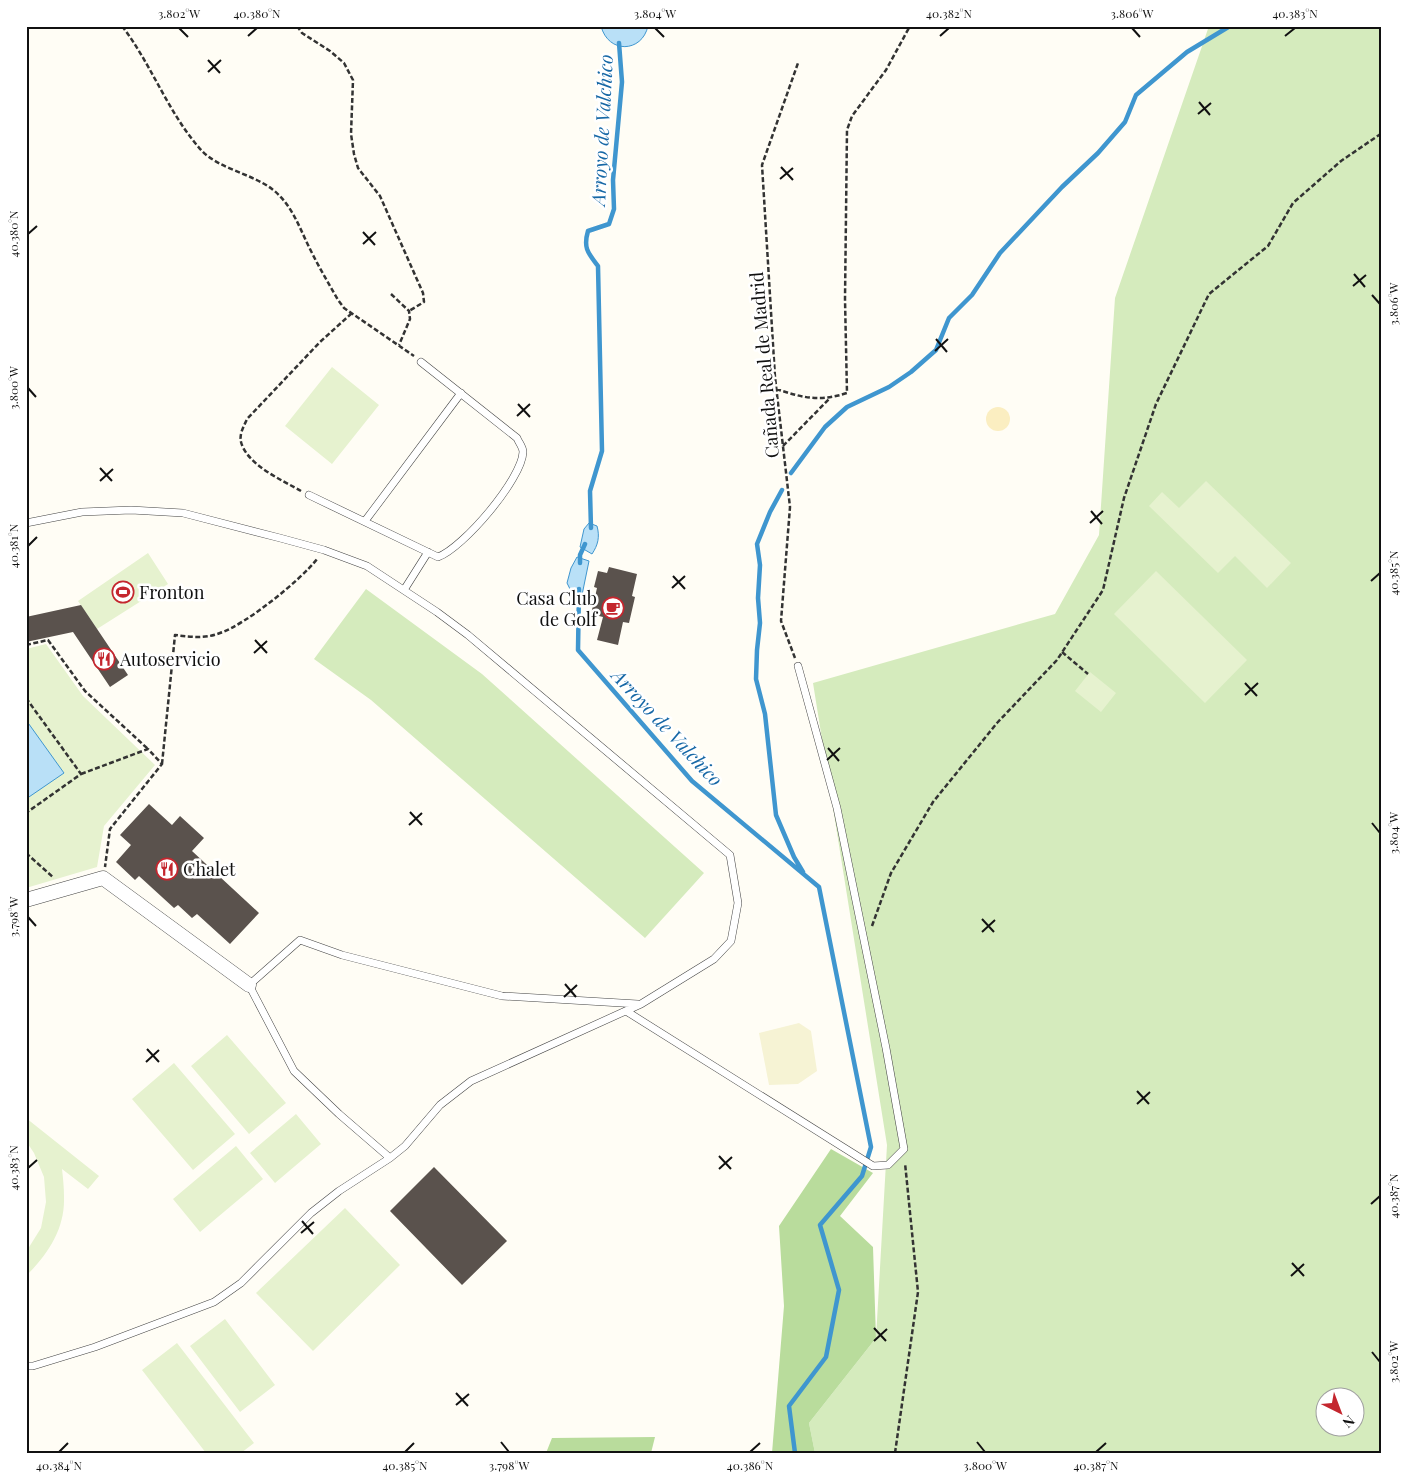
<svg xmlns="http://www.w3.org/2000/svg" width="1408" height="1479" viewBox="0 0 1408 1479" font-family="'Playfair Display',serif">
  <rect width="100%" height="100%" fill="#fffdf5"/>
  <path fill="#f6f3d4" d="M799,1023L811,1031L817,1071L798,1084L769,1085L759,1033Z"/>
  <path fill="#d5ebbd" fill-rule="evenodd" d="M1209,26H1382V1453H815L809,1423L876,1338L887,1145L813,683L1055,614L1099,535L1115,298ZM1326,1396H1356V1426H1326Z
    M366,589L482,674L704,873L645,938L371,700L314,659Z"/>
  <path fill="#b9dc9c" d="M831,1149L873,1173L840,1216L873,1247L876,1338L809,1423L815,1453H772L784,1306L779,1226Z
    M655,1437L651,1453H546L552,1438Z"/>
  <path fill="#fbeec1" d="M986 419a12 12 0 1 1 24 0a12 12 0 1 1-24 0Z"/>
  <path fill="#e6f2cf" d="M332,367L379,405L332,464L285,426Z
    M1206,481L1291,563L1267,588L1235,556L1218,573L1149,506L1162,492L1179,508Z
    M148,553L168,584L97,629L78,601Z
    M1156,571L1247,660L1205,703L1114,614Z
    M46,644L83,696L155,765L104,826L97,867L26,888V649Z
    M1090,672L1116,693L1101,712L1075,691Z
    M227,1035L286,1103L249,1134L191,1066Z
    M174,1063L235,1134L193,1170L132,1099Z
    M296,1114L321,1144L275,1183L250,1153Z
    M26,1118L99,1176L88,1189L62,1169C63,1178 64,1187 64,1197C65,1229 48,1254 26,1276V1252L41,1228L46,1202L44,1177L34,1153L26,1141Z
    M236,1146L263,1179L200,1232L173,1199Z
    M345,1208L400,1265L313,1351L256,1293Z
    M225,1319L275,1385L240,1412L190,1346Z
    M177,1343L254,1443L241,1453H206L142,1370Z"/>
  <path fill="#b9e0f7" stroke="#3f96cf" d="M601,26H648C642,53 608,54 601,26Z
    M589,523L597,526C600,537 598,545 592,554L580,547L584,529Z
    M577,557L589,561L582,595L570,589L567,583L571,568Z
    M26,720L64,773L26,799Z"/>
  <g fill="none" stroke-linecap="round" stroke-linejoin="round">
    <path stroke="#3f96cf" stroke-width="4.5" d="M791,473L825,427L847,407L889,387L911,372L936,350L949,318L972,295L1000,253L1062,187L1098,153L1125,122L1136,95L1187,52L1230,26
      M782,490L770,512L757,544L760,565L758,598L760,623L757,650L756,679L765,714L776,815L794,857L803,872
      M591,528L590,491L602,451L598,266C588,253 583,248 588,231L609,224L614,209L613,180L622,82L619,43
      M580,563V555L585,544
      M579,589L578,650L692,781L819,887L871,1147L862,1176L820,1225L839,1290L826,1357L789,1406L795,1453"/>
  </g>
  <path fill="#5a524d" d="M609,567L637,574L632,596L635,597L629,623L623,622L618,645L597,640L603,617L591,614L597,588L594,587L598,571L607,573Z
    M81,605L128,675L110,687L73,632L26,642V617Z
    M149,804L172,825L180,816L204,838L192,851L259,913L230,944L197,914L192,918L178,905L174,908L139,876L135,880L116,862L131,845L120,835Z
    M434,1167L507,1241L462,1285L390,1211Z"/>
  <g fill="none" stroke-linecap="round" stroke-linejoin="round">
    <g stroke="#444" stroke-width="8">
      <path id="service" d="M309,495L438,557C463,548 522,479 523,452C523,447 519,443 517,438L421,362
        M365,521L461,393
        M26,523L82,512L131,510L183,513L280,538L324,550L367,566L437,612L468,635L730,855L738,903L731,941L714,959L641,1004L471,1081L440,1105L405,1146L390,1158L339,1191L311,1213L241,1283L214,1302L95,1347L33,1366H26
        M404,590L428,552
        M626,1011L873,1166L888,1165L904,1149L886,1048L837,808L798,666
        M390,1158L339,1114L294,1071L249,985L300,940L342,955L502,996L638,1004"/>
    </g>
    <g stroke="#444" stroke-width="15">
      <path id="minor" d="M26,900L103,878L249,985"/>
    </g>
    <path stroke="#333" stroke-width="2.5" stroke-dasharray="5 2.5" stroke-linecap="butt" d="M122,26C152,65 169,115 202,151C218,168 252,174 272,189C293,205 300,230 312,253C320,269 329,284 338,300L344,308L414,356
      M297,26L302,33L330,51L344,63L353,80L351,134L354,154L358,168L380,196L423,293L424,302L409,311
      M391,294L409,311L410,319L399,345
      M776,389C804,398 819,402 847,393L845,299L847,130L852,116L886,70L910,26
      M783,446L829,399
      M301,491C282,480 247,465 241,442C239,434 244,426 247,419L320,342L352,313
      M26,645L48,640L85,691L148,749
      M1062,652L1088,674
      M795,658L781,621L790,507L775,377L762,165L798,63
      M26,698L81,774L26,813
      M162,764L175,635C191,637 205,639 220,633C245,625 301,580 317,559
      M81,774L148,749L162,764L110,829L105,867
      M26,853L54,878
      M872,926L891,873L933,802L997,723L1057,660L1103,590L1124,498L1156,404L1209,294L1268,246L1293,203L1341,161L1382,133
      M895,1453L918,1292L905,1163"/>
    <use href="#service" stroke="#fff" stroke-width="7"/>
    <use href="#minor" stroke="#fff" stroke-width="14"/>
  </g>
  <path fill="none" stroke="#111" stroke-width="2" d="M179,28L188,37M655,28L664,37M1132,28L1140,37M248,36L257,28M940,36L949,28M1285,36L1295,28M208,60L220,73M208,72L221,60M1199,102L1210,115M1198,114L1211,103M781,167L793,180M780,179L793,168M363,232L375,245M28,234L37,226M363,244L376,232M1354,274L1365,287M1353,286L1366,275M1372,295L1380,304M936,339L947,352M935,351L948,339M28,388L36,397M518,404L530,417M517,416L530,404M100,468L112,481M100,481L113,469M1091,511L1102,524M1090,523L1103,511M28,546L37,537M673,576L685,589M1371,581L1380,573M672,588L685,576M255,640L267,653M254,653L267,641M1245,683L1257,696M1245,695L1258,683M828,748L839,761M827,760L840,748M410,812L422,825M1372,823L1380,833M409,825L422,813M28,917L36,926M982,919L994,932M982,932L995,920M565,984L576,997M564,997L577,985M147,1049L159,1062M146,1062L159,1050M1137,1091L1149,1104M1137,1104L1150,1092M719,1156L731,1169M28,1168L37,1160M719,1169L732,1157M1371,1204L1380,1196M302,1221L313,1234M301,1233L314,1222M1292,1263L1304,1276M1291,1276L1304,1264M874,1328L886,1341M874,1341L887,1329M1372,1352L1380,1362M456,1393L468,1406M456,1405L469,1394M501,1442L509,1452M977,1442L985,1452M59,1452L68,1443M405,1452L414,1443M750,1452L760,1443M1096,1452L1106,1443"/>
  <defs>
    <g id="stadium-ring" transform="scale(1.125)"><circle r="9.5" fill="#fff" stroke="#c4262e" stroke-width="1.5"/><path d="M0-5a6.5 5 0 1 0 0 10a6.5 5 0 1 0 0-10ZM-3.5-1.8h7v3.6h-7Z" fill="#c4262e"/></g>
    <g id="cafe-ring" transform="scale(1.125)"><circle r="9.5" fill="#fff" stroke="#c4262e" stroke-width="1.5"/><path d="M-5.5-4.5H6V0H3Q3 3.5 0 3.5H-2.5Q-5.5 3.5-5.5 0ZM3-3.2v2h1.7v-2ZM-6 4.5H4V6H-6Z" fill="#c4262e"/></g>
    <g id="restaurant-ring" transform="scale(1.125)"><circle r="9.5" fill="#fff" stroke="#c4262e" stroke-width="1.5"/><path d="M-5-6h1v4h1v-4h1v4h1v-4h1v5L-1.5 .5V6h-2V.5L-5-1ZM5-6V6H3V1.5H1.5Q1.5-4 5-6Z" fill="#c4262e"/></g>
  </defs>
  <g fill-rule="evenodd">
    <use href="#stadium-ring" x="123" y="592"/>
    <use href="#cafe-ring" x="613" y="608"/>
    <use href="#restaurant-ring" x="104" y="659"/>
    <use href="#restaurant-ring" x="167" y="869"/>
  </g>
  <g text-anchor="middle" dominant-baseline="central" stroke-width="5" stroke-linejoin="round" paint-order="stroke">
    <g font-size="18" fill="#111" stroke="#fff">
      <text transform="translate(764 365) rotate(-95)">Cañada Real de Madrid</text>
    </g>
    <g font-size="18" fill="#111" stroke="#fff" text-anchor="start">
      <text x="139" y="592">Fronton</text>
      <text x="597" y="598" text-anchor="end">Casa Club<tspan x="597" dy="21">de Golf</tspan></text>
      <text x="120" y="659">Autoservicio</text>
      <text x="183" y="869">Chalet</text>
    </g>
    <g font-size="19" font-style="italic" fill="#1768a6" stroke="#fff">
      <text transform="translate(601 130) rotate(-87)">Arroyo de Valchico</text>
      <text transform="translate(668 727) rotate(47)">Arroyo de Valchico</text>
    </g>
  </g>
  <rect width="1408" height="1479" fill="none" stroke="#ffffff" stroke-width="55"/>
  <g transform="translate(1340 1412) rotate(138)"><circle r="24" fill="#ffffff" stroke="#a0a0a0"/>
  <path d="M0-4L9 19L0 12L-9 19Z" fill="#c4262e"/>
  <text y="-8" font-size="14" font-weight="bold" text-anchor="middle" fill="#111111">N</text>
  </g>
  <rect x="28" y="28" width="1352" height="1424" fill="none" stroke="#111" stroke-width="2"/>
  <g font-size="12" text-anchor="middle" fill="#111">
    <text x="179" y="18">3.802°W</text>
    <text x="257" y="18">40.380°N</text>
    <text x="655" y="18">3.804°W</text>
    <text x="949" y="18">40.382°N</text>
    <text x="1132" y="18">3.806°W</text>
    <text x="1295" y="18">40.383°N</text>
    <text transform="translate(14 234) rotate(-90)" y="4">40.380°N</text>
    <text transform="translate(1394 304) rotate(-90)" y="4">3.806°W</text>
    <text transform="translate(14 388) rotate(-90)" y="4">3.800°W</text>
    <text transform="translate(14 546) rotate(-90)" y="4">40.381°N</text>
    <text transform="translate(1394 573) rotate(-90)" y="4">40.385°N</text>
    <text transform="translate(1394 833) rotate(-90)" y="4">3.804°W</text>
    <text transform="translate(14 917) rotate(-90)" y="4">3.798°W</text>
    <text transform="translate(14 1168) rotate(-90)" y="4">40.383°N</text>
    <text transform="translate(1394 1196) rotate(-90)" y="4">40.387°N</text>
    <text transform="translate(1394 1362) rotate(-90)" y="4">3.802°W</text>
    <text x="59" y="1470">40.384°N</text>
    <text x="405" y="1470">40.385°N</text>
    <text x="509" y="1470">3.798°W</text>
    <text x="750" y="1470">40.386°N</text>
    <text x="985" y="1470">3.800°W</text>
    <text x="1096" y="1470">40.387°N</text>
  </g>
</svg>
